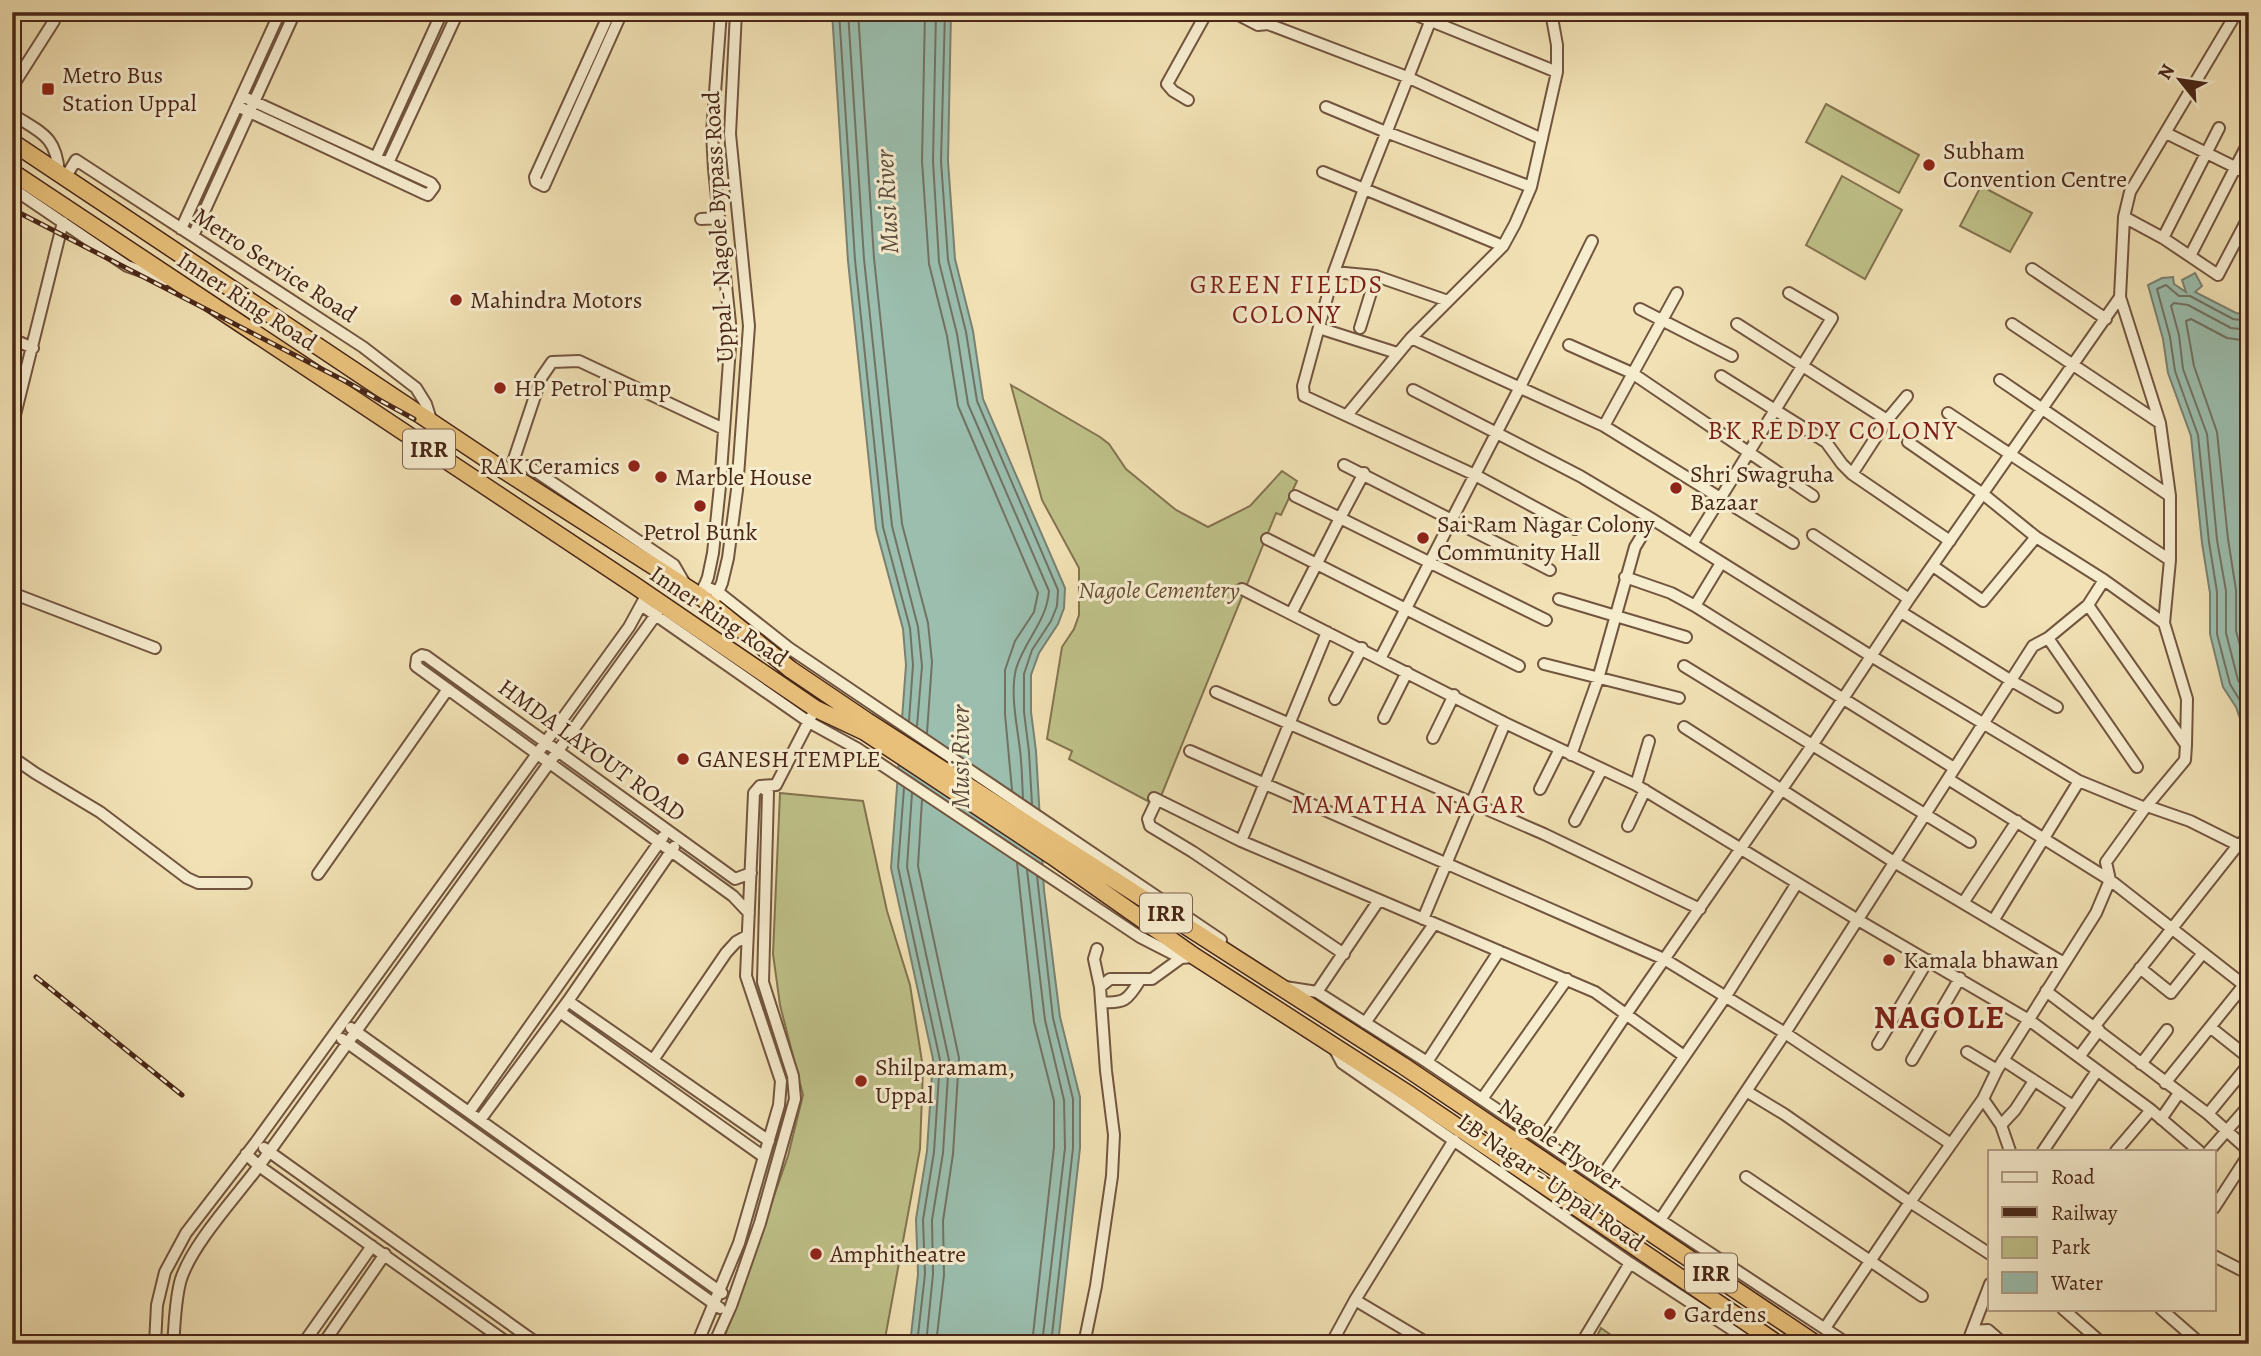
<svg xmlns="http://www.w3.org/2000/svg" width="2261" height="1356" viewBox="0 0 2261 1356" font-family="Alegreya,serif">
  <rect width="100%" height="100%" fill="#f1e1b4"/>
  <filter id="stains"><feTurbulence type="fractalNoise" baseFrequency=".00286" numOctaves="4"/><feColorMatrix values="0 0 0 0 .2 0 0 0 0 .09 0 0 0 0 .02 0 0 0 .5 -.17"/></filter>
  <radialGradient id="worn" r=".72"><stop offset=".6" stop-color="#630" stop-opacity="0"/><stop offset="1" stop-color="#630" stop-opacity=".3"/></radialGradient>
  <path fill="#bfc189" stroke="#847450" stroke-width="2" d="M1826,104L1919,155L1899,193L1806,142Z
    M1842,176L1902,210L1865,279L1806,245Z
    M1981,186L2032,213L2010,252L1960,226Z
    M1011,385L1100,437L1109,444L1126,469L1176,510L1208,527L1250,506L1282,471L1297,481L1281,515L1276,513L1157,806L1069,759L1072,751L1047,739L1062,647L1074,629L1079,615V568L1042,500Z
    M780,793L863,801L887,911L910,985L923,1068L920,1149L884,1344H722L788,1156L803,1095L780,1005L773,954Z
    M1601,1328L1624,1344H1593Z"/>
  <path fill="#9bbeae" stroke="#7a8172" stroke-width="2" d="M832,12H951L948,161L955,259L973,331L983,399L1065,588L1064,608L1058,624L1039,653L1031,675V712L1036,751L1044,890L1060,1017L1080,1097V1148L1058,1344H910L918,1274L916,1219L927,1151L933,1059L891,868L906,665L903,629L876,529L848,261Z
    M2195,273L2202,286L2195,292L2236,313L2249,315V744L2236,707L2223,687L2210,634V593L2202,543L2191,436L2168,373L2163,339L2148,285L2162,278L2173,277L2174,284L2186,292L2182,280Z"/>
  <g fill="none" stroke-linecap="round" stroke-linejoin="round">
    <path stroke="#727263" stroke-width="2" d="M839,12L855,260L883,527L910,628L913,665L909,721
      M848,12L864,259L892,526L918,627L922,666L917,726
      M858,12L874,258L902,524L928,623L932,662L927,733
      M925,12L922,161L929,264L947,336L958,406L1038,593L1034,612L1015,641L1005,670V714L1012,790
      M936,12L933,161L939,262L957,334L968,404L1049,591C1047,621 1024,641 1016,669C1010,693 1017,725 1020,750C1022,765 1022,782 1023,798
      M945,12L941,161L948,260L966,332L977,401L1058,590L1057,606L1051,621L1032,650L1024,674V712L1029,752L1032,804
      M2249,321L2233,319L2190,296H2179L2166,285L2157,289L2170,337L2175,371L2198,435L2209,542L2217,592V634L2230,684L2242,704L2249,726
      M2249,330L2231,328L2188,305L2174,303L2171,306L2179,335L2183,369L2207,434L2217,540L2226,591V633L2238,680L2249,698
      M2249,341L2227,338L2191,319L2186,321L2194,366L2217,432L2228,539L2236,590V631L2249,678
      M904,788L898,867L940,1060L934,1152L923,1220L925,1274L917,1344
      M912,793L907,867L949,1060L943,1153L932,1220L933,1274L926,1344
      M922,800L918,866L959,1058L953,1154L943,1221L944,1275L936,1344
      M1017,863L1034,1022L1054,1101V1147L1032,1344
      M1027,870L1045,1020L1064,1100L1065,1148L1042,1344
      M1037,876L1053,1018L1073,1099V1148L1051,1344"/>
    <path stroke="#7a8172" stroke-width="2.5" d="M2233,840L2249,832"/>
    <g stroke="#72553f" stroke-width="14">
      <path id="minor" d="M610,12L535,177L536,182L544,186L622,12
        M1233,12L1258,25L1268,24
        M1251,12L1268,24L1407,77L1542,139
        M1409,12L1557,72
        M1430,22L1364,189L1334,272L1303,386L1304,396L1475,475L1575,529
        M12,87L54,21
        M1188,100L1173,91L1167,84L1207,12
        M237,106L423,193L428,195L434,187L431,183L242,96
        M1326,107L1386,132L1531,187
        M12,114C41,133 56,135 59,173
        M2166,133L2249,174
        M376,157L442,12
        M388,163L458,12
        M1323,172L1503,246
        M65,178L76,160L363,347L416,388L426,404L432,423
        M12,188L127,266L166,280
        M2124,217L2163,238L2218,275L2249,216
        M701,219L719,218
        M181,229L280,12
        M193,236L295,12
        M2163,238L2219,128
        M2190,256L2247,145
        M2032,269L2106,319
        M1334,272L1376,276L1448,301
        M1640,309L1732,356
        M1737,324L1887,420
        M2012,324L2160,423
        M1319,328L1397,353
        M1360,328L1376,276
        M1411,338L1604,426L1793,543
        M12,339L33,348
        M1569,345L1632,373L1813,496
        M1721,376L1826,442L1842,464L1852,474L1950,541
        M2000,380L2170,496
        M1413,390L1580,476L1652,519L1871,656L2079,781L2145,808
        M1948,413L2170,560
        M1347,415L1411,338L1503,246L1515,224L1531,187L1557,72V45L1551,12
        M1604,426L1677,293
        M12,427L63,222
        M1908,442L1983,494L2036,537L2104,580L2164,623
        M1344,465L1550,570
        M508,468L528,466L674,565L685,584
        M511,468L541,378L552,362L579,361L724,429
        M1852,474L1887,420L1907,396
        M1295,496L1340,518L1364,473
        M1813,535L1909,599
        M1267,539L1519,666
        M1692,544L1832,318L1789,293
        M1933,566L1983,601L2036,537
        M1625,577L1671,593L1695,606L1721,563
        M704,586L718,592L789,648L1221,940
        M1242,589L1505,723L1636,785L1858,920L2029,1020L2151,1110L2199,1151
        M703,590L708,577L713,553L720,486L731,333L714,169L712,133L721,12
        M12,593L155,648
        M716,597L722,583L728,558L737,490L749,326L730,134L736,12
        M1559,599L1686,637
        M641,605L809,722L858,749L1140,937L1181,958L1194,957
        M2088,605L2186,745
        M1695,606L1954,768
        M1901,612L2010,680L2057,707
        M1291,614L1340,518L1546,620
        M2048,638L2137,767
        M1380,659L1519,389L1592,241
        M1544,664L1679,698
        M1684,666L1970,842
        M1216,692L1544,834L1700,909
        M1335,699L1362,648
        M1384,718L1407,672
        M1684,727L1894,862L2064,963
        M1433,738L1454,695
        M1190,751L1664,959L1785,1033L1951,1144
        M1571,755L1598,679L1635,547L1652,519
        M12,757L35,773L100,812L187,878L198,883H246
        M1948,779L2110,880L2249,989
        M1636,785L1649,741
        M760,786L776,785L811,717
        M1540,789L1560,749
        M1154,798L1241,841L1595,992L1684,1056
        M1157,800L1148,819L1150,826L1193,852L1344,954
        M2147,806L2190,821L2238,845
        M1575,821L1602,769
        M1628,826L1645,790
        M1241,841L1327,632
        M318,874L448,689
        M1963,903L2017,821
        M749,913L733,896L416,666L417,658L422,655L426,656L735,879L751,873
        M1423,919L1505,723
        M1993,921L2079,781
        M1097,949L1094,959L1100,987L1110,979H1152L1181,958
        M2140,968L2171,993L2203,953
        M1285,987L1317,992L1427,1062L1660,1220L1848,1344
        M2046,991L2208,1114L2249,1151
        M1317,992L1379,900
        M568,1001L769,1141
        M1101,1002C1124,1004 1128,1000 1140,980
        M560,1012L764,1157
        M1365,1023L1434,924
        M2094,1027L2238,845L2249,840
        M2210,1027L2249,1058
        M351,1028L722,1293
        M342,1039L720,1308
        M1878,1044L1928,960
        M1334,1048L1342,1063L1630,1263L1754,1344
        M1967,1052L1997,1070
        M2079,1057L2099,1030
        M653,1060L726,953L736,942L747,936
        M1912,1060L1960,978
        M2003,1060L2073,1106
        M1427,1062L1499,951
        M2141,1064L2167,1030
        M2165,1083L2244,985
        M1746,1091L1784,1114L1910,1202L1990,1254
        M1482,1099L1567,979
        M1983,1099L2001,1125L2010,1151
        M469,1112L663,837
        M2208,1114L2249,1064
        M2161,1119L2179,1093
        M480,1120L568,1001L674,847
        M2001,1125L2015,1110L2034,1081
        M1542,1140L1627,1013L1813,744L1909,599L2120,297
        M264,1148L538,1344
        M2043,1151L2097,1071
        M2116,1151L2151,1110
        M2209,1151L2244,1111
        M246,1154L259,1166L509,1344
        M1746,1177L1922,1296
        M1600,1179L1726,996L1797,883
        M2214,1208L2249,1154
        M1660,1220L1785,1033L2033,646L2048,638L2088,605L2104,580
        M2214,1256L2249,1274
        M1355,1300L1429,1344
        M2063,1309L2103,1344
        M2161,1309L2201,1344
        M1825,1328L1910,1202L1983,1099L1997,1070L2096,913L2110,880L2106,862L2145,808L2185,760L2186,745L2187,699L2164,623L2170,560V496L2160,423L2120,297L2124,217L2130,192L2237,12
        M1972,1331L1988,1330L2004,1344
        M155,1344L157,1305L165,1272L186,1233L256,1142L629,627L647,594
        M173,1344C175,1323 175,1299 181,1279C193,1243 236,1197 259,1166L663,605
        M303,1344L372,1246
        M323,1344L385,1254
        M697,1344L739,1243L779,1105L781,1081L746,976L754,793L760,786L768,792L763,982L793,1076L795,1099L760,1223L731,1306L714,1344
        M1084,1344L1096,1286L1112,1176L1114,1135L1106,1071L1100,987
        M1331,1344L1355,1300L1454,1140
        M1581,1344L1630,1263
        M1967,1344L1990,1284"/>
    </g>
    <g stroke="#482618" stroke-width="19">
      <path id="highway" d="M12,142L494,464L700,596L790,669L867,721L1402,1065L1605,1202
        M12,172L634,585L816,709L865,732L1052,856L1194,956L1407,1093L1594,1219"/>
    </g>
    <use href="#minor" stroke="#f6ecce" stroke-width="10"/>
    <use href="#highway" stroke="#e8c07a" stroke-width="16"/>
    <g stroke="#482618" stroke-width="5">
      <path id="rail" d="M12,209L343,380L414,419
        M36,977L182,1095"/>
    </g>
    <use href="#rail" stroke="#f6ecce" stroke-width="2.5" stroke-dasharray="8" stroke-linecap="butt"/>
    <g stroke="#482618" stroke-width="19" stroke-linecap="butt">
      <path id="highway-bridge" d="M1605,1202L1816,1344
        M1594,1219L1778,1344"/>
    </g>
    <use href="#highway-bridge" stroke="#e8c07a" stroke-width="16"/>
  </g>
  <g fill="#8f2418" stroke="#f6ecce" stroke-width="2.5">
    <rect x="41" y="82" width="14" height="14" rx="3.5"/>
    <circle cx="1929" cy="165" r="7"/>
    <circle cx="456" cy="300" r="7"/>
    <circle cx="500" cy="388" r="7"/>
    <circle cx="634" cy="466" r="7"/>
    <circle cx="661" cy="477" r="7"/>
    <circle cx="1676" cy="488" r="7"/>
    <circle cx="700" cy="506" r="7"/>
    <circle cx="1423" cy="538" r="7"/>
    <circle cx="683" cy="759" r="7"/>
    <circle cx="1889" cy="960" r="7"/>
    <circle cx="861" cy="1081" r="7"/>
    <circle cx="816" cy="1254" r="7"/>
    <circle cx="1670" cy="1314" r="7"/>
  </g>
  <g text-anchor="middle" dominant-baseline="central" stroke-width="6" stroke-linejoin="round" paint-order="stroke">
    <g fill="#f6ecce" stroke="#7c614f" stroke-width="2">
      <rect x="403" y="429.5" width="52" height="39" rx="5"/>
      <rect x="1140" y="893.5" width="52" height="39" rx="5"/>
      <rect x="1685" y="1253.5" width="52" height="39" rx="5"/>
    </g>
    <g font-size="23" font-weight="bold" fill="#482618">
      <text x="429" y="449">IRR</text>
      <text x="1166" y="913">IRR</text>
      <text x="1711" y="1273">IRR</text>
    </g>
    <g font-size="24" fill="#482618" stroke="#f6ecce" text-anchor="start">
      <text x="62" y="75">Metro Bus<tspan x="62" dy="28">Station Uppal</tspan></text>
      <text x="1943" y="151">Subham<tspan x="1943" dy="28">Convention Centre</tspan></text>
      <text x="470" y="300">Mahindra Motors</text>
      <text x="514" y="388">HP Petrol Pump</text>
      <text x="620" y="466" text-anchor="end">RAK Ceramics</text>
      <text x="1690" y="474">Shri Swagruha<tspan x="1690" dy="28">Bazaar</tspan></text>
      <text x="675" y="477">Marble House</text>
      <text x="1437" y="524">Sai Ram Nagar Colony<tspan x="1437" dy="28">Community Hall</tspan></text>
      <text x="700" y="532" text-anchor="middle">Petrol Bunk</text>
      <text x="697" y="759">GANESH TEMPLE</text>
      <text x="1903" y="960">Kamala bhawan</text>
      <text x="875" y="1067">Shilparamam,<tspan x="875" dy="28">Uppal</tspan></text>
      <text x="830" y="1254">Amphitheatre</text>
      <text x="1684" y="1314">Gardens</text>
    </g>
    <g font-size="24" fill="#482618" stroke="#f6ecce">
      <text transform="translate(718 227) rotate(-93)">Uppal - Nagole Bypass Road</text>
      <text transform="translate(275 265) rotate(33)">Metro Service Road</text>
      <text transform="translate(247 301) rotate(33)">Inner Ring Road</text>
      <text transform="translate(719 616) rotate(34)">Inner Ring Road</text>
      <text transform="translate(592 750) rotate(36)">HMDA LAYOUT ROAD</text>
      <text transform="translate(1560 1144) rotate(34)">Nagole Flyover</text>
      <text transform="translate(1551 1182) rotate(35)">LB Nagar - Uppal Road</text>
    </g>
    <g font-size="24" font-style="italic" fill="#664d34" stroke="#f6ecce">
      <text x="1159" y="590">Nagole Cementery</text>
    </g>
    <g font-size="26" font-style="italic" fill="#5d4c3e" stroke="#f6ecce">
      <text transform="translate(887 202) rotate(-93)">Musi River</text>
      <text transform="translate(960 757) rotate(-90)">Musi River</text>
    </g>
    <g font-size="26" letter-spacing="2" fill="#7a1f14" stroke="#f6ecce">
      <text x="1287" y="284">GREEN FIELDS<tspan x="1287" dy="30">COLONY</tspan></text>
      <text x="1833" y="430">BK REDDY COLONY</text>
      <text x="1409" y="804">MAMATHA NAGAR</text>
    </g>
    <g font-size="32" font-weight="bold" letter-spacing="2" fill="#7a1f14" stroke="#f6ecce">
      <text x="1940" y="1017">NAGOLE</text>
    </g>
  </g>
  <rect width="2261" height="1356" fill="none" stroke="#f1e1b4" stroke-width="42"/>
  <rect x="14" y="14" width="2233" height="1328" fill="none" stroke="#482618" stroke-width="3.5"/>
  <rect x="21" y="21" width="2219" height="1314" fill="none" stroke="#482618" stroke-width="2"/>
  <rect x="1988" y="1150" width="228" height="161" fill="#f6ecce" stroke="#b09d85" stroke-width="2"/>
  <rect x="2002" y="1172" width="35" height="10" fill="#f6ecce" stroke="#b09d85" stroke-width="2"/>
  <text x="2051" y="1184" font-size="21" fill="#482618">Road</text>
  <rect x="2002" y="1207" width="35" height="10" fill="#482618" stroke="#b09d85" stroke-width="2"/>
  <text x="2051" y="1220" font-size="21" fill="#482618">Railway</text>
  <rect x="2002" y="1237" width="35" height="21" fill="#bfc189" stroke="#b09d85" stroke-width="2"/>
  <text x="2051" y="1254" font-size="21" fill="#482618">Park</text>
  <rect x="2002" y="1272" width="35" height="21" fill="#9bbeae" stroke="#b09d85" stroke-width="2"/>
  <text x="2051" y="1290" font-size="21" fill="#482618">Water</text>
  <g transform="translate(2180 80) rotate(300)" stroke="#f6ecce" stroke-width="5" paint-order="stroke">
  <path d="M0-5L12 26L0 18L-12 26Z" fill="#482618"/>
  <text y="-10" font-size="19" font-weight="bold" text-anchor="middle" fill="#482618">N</text>
  </g>
  <rect width="100%" height="100%" filter="url(#stains)"/>
  <rect width="100%" height="100%" fill="url(#worn)"/>
</svg>
